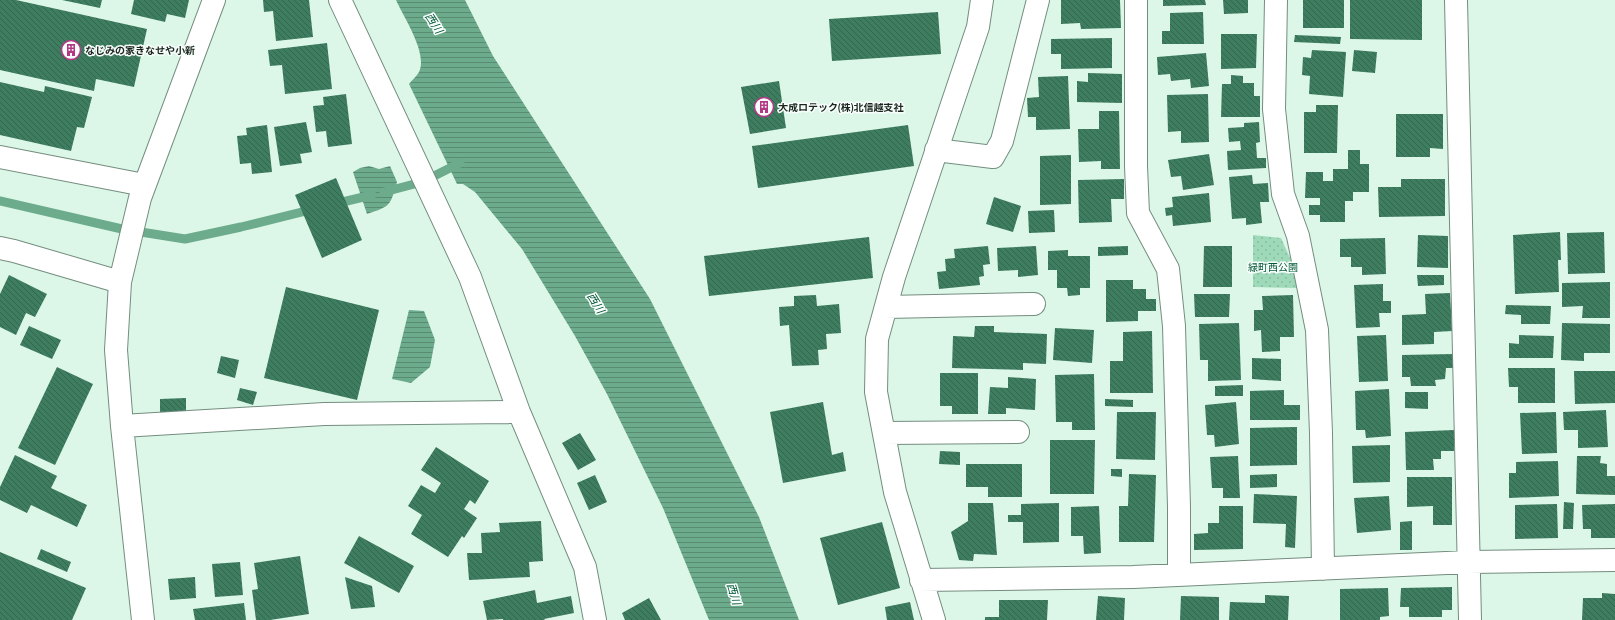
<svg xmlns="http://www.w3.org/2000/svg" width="1615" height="620" viewBox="0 0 1615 620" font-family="'Archivo Narrow','Noto Sans JP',sans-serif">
  <defs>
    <pattern id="grass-dots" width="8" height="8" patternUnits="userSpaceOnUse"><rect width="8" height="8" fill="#9edaba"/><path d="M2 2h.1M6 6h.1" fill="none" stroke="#88bba0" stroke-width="1.8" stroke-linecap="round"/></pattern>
    <pattern id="water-rules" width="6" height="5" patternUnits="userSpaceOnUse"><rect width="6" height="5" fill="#6cab8b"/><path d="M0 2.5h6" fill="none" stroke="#588b71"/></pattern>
    <pattern id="building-back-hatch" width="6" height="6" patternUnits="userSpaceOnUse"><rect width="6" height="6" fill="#3e7d5f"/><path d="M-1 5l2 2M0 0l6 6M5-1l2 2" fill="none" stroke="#33664e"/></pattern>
  </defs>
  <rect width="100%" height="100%" fill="#dcf7e8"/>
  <path fill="url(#grass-dots)" d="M1253,235L1281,238L1294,267L1298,288L1253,287Z"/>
  <path fill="url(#water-rules)" d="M396,0H465L493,56L650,299L759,517L799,620H709L663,508L607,394L575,336L522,249L475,192L463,184H457L409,84C412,80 417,76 419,72C428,53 404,18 396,0Z
    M369,166L379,169L390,166L397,182C390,206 391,206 367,214L353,172L360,168Z
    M409,310L424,311L435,340L430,367L411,383L392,379Z"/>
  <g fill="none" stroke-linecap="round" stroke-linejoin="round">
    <path stroke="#6cab8b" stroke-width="9" d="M384,192L422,182L460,163
      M0,201L122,229L185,239L241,227L314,209
      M334,204L372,195"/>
  </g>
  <path fill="url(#building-back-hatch)" d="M0,0H16L147,29L134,87L96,79L94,91L0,70Z
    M62,0H102L100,8Z
    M134,0H189L185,18L167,14L165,22L131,14Z
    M263,0H309L313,37L276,41L273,11L264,12Z
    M1061,0H1120L1121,28L1081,29L1080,23L1061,24Z
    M1163,0H1205L1206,5L1163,6Z
    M1223,0H1248V13L1224,14Z
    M1303,0H1344V28H1303Z
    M1350,0H1422V40L1350,39Z
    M938,12L941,54L832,61L829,19Z
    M1203,12L1204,44H1162V31H1170V13Z
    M1221,34H1257L1256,68L1221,69Z
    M1295,35L1341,37L1340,44L1294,42Z
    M1112,38V68L1061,69V54H1051V39Z
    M327,43L332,89L285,94L282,65L270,66L268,50Z
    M1312,50L1346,52L1343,97L1309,94L1310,76L1302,75L1303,57L1311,58Z
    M1354,50L1377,52L1375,73L1352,71Z
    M1206,53L1209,86L1191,88L1190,79L1171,81L1170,74L1158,75L1157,57Z
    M1088,73L1122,74V103L1077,102V81L1088,82Z
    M1231,75L1243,76V83H1254V96H1260V117H1221L1222,84H1231Z
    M1068,76L1070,129L1036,130V117H1028L1027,98L1039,97L1038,77Z
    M779,81L786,128L750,134L741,87Z
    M0,82L44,92L45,86L92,97L84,128L77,127L71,151L0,135Z
    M346,94L352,144L328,147L326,131L316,132L313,106L324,105L323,97Z
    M1208,94L1209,142L1181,143V131L1168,132L1167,95Z
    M1316,105H1338L1337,153H1304V112H1316Z
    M1099,111H1119L1120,169H1101V161L1079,162L1078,129H1099Z
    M1396,114H1443V149L1430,148V157H1396Z
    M306,122L312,152L300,154L302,163L280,166L274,127Z
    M1259,122L1260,142L1256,143L1257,158H1266V168L1228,170L1227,151L1241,150L1240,141L1229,142L1228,128L1244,127V123Z
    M267,125L272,172L252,174L251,163L240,164L237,136L247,135L246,128Z
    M908,125L914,166L758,188L752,146Z
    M1348,150H1360V164H1369V192H1353V201H1345V222H1320V215H1309V205H1320V198H1305L1306,172H1323V181H1333V169H1348Z
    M1209,154L1214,185L1183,190L1181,176L1171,177L1168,160Z
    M1071,155V204L1040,205V156Z
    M1252,175L1253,184L1268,183L1269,202H1260L1262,223L1246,225V218L1232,219L1229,177Z
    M336,178L362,240L322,258L295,195Z
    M1124,179V199H1111L1112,222L1079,223L1078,180Z
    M1401,179H1445V216L1379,217L1378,187H1401Z
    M1209,193L1211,222L1173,226L1172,215L1166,216L1165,208L1173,207L1172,197Z
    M994,197L1021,206L1013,232L986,224Z
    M1054,210L1055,232L1029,233L1028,211Z
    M1560,232L1561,260H1558L1559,292L1515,294L1513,235Z
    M1604,232L1605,273L1568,274L1567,233Z
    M1418,235L1448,236V268L1417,267Z
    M869,237L873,278L709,296L704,256Z
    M1385,238L1386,274L1362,275V267H1351V257H1340V239Z
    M988,246L990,264L983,265L984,276L979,277L980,285L939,289L937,272L946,271L945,259L955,258L954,249Z
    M1036,246L1038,275L1018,277V270L998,271L997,248Z
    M1128,246V255L1098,256V247Z
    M1204,246H1232V287H1203Z
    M1068,250V256H1090V288H1080V295L1068,296L1067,288H1057V270H1048V251Z
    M9,275L47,294L35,317L26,313L16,335L0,327V294Z
    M1417,275H1444V285L1418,286Z
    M1106,280H1133V289H1146V299H1156V311H1138V321L1106,322Z
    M1610,282V318H1582L1583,306L1562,307V283Z
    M1383,284V301H1391V313H1379L1380,327L1356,328L1354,285Z
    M286,287L379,310L357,400L264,378Z
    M1450,293L1452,331L1434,332V344L1402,345V315L1426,314L1425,294Z
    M1194,294H1230L1229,317H1195Z
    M816,295L817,306L839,304L841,333L826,334L827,349L818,350L819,365L792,366L789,325L780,326L779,307L794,306V296Z
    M1293,295L1294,337H1280V351L1262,352L1261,330L1254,331V310H1263L1262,296Z
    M1506,305L1551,306L1550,324H1521V315L1505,314Z
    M1239,323L1241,380L1208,381V360H1200L1199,324Z
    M1562,323L1610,324V353H1584V361L1561,360Z
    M29,326L61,340L52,359L20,345Z
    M975,326H994V332L1047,334L1046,364L1023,363V370L952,368L953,336L974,337Z
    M1055,328L1094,330L1092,363L1053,360Z
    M1152,331L1153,393H1110V361H1123V332Z
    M1386,335L1388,381L1359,382L1357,336Z
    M1519,335L1554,336L1553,358H1509V343L1519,344Z
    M1454,354V368H1446L1445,379L1435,380L1436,386H1411L1410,377H1402V355Z
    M221,356L239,360L235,378L217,373Z
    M1252,358L1281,359V381L1252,379Z
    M57,367L93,384L55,465L18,448Z
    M1508,368H1555V403H1518V387H1509Z
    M1574,371H1615V403L1575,404Z
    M940,373H978V414H952V406H940Z
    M1094,374L1095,430H1072V422H1056L1055,375Z
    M1008,377L1036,379L1035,410L1006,408V414H988L990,387L1008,388Z
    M1243,385V396H1215V386Z
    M240,388L257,392L253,405L237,400Z
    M1389,389L1391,436L1366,438L1365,430H1356L1355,391Z
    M1284,390V405H1300V420H1250V391Z
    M1405,392H1428V409L1405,408Z
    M186,398V415L160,416V399Z
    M1105,399L1133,400V407L1105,406Z
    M823,402L832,455L843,452L846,471L783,483L770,412Z
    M1236,402L1239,444L1215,447L1214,435H1207L1205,405Z
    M1606,410L1608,447L1578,448V430H1564L1563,412Z
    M1117,412H1156L1155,460L1116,459Z
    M1556,412L1557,453L1522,454L1520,413Z
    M1297,427V465L1250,466V428Z
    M1454,430V451H1441V459H1433L1434,470H1406L1405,432Z
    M580,433L596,460L578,470L562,443Z
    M1050,440H1095L1094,494H1050Z
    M1390,445V482L1353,483L1352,446Z
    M436,447L489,481L475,504L470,500L464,509L477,518L464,538L462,536L448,557L411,534L422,515L408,506L421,485L435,493L441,483L421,470Z
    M940,451L960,452V465L939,464Z
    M15,455L57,476L51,488L87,505L77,527L31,505L27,513L0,500V487Z
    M1238,456L1240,498H1223V488H1212L1210,457Z
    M1577,456H1601L1600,463L1607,464V476H1615V495L1576,494Z
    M1558,461L1559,496L1509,498V473H1516V462Z
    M966,464H1022V497H988V487H966Z
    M1111,469H1122V477L1111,476Z
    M1129,474L1156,475L1154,542H1119V506H1128Z
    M1277,474V487L1250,488V475Z
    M595,475L607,502L589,510L577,483Z
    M1407,477H1452V525H1433V506L1407,507Z
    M1254,494L1297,496L1295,548L1285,547L1286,524L1253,523Z
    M1389,496L1391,530L1357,533L1354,498Z
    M1564,502L1574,503L1573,529H1563Z
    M968,503H993L997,555L974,554L973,561L959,560L951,532L968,521Z
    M1059,503V542L1023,543V522H1008V515H1021V504Z
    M1557,504L1558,538L1515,539V505Z
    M1615,504V538H1591V529H1583L1582,505Z
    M1099,506L1101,553L1084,554L1083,536H1071V507Z
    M1219,506H1243V549L1194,550V534L1208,533V523H1219Z
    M541,521L543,561L529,562L530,577L469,580L467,553H482L481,533L500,532L499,523Z
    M1412,521V550H1400V522Z
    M882,522L900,588L838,605L820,538Z
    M359,536L414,566L399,593L344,563Z
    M41,549L71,562L67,572L37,559Z
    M0,552L86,588L72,620H0Z
    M300,556L309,614L270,620H256L252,590L258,589L254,563Z
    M240,562L243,595L215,597L212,564Z
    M195,577L196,598L170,600L168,579Z
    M345,577L372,586L375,607L351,609Z
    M1452,587V610H1442V617H1409V607H1400L1401,588Z
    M1388,588L1389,616L1380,617V620H1340V589Z
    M535,590L537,603L571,596L574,613L544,619L545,620H503V619L487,620L483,601Z
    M1602,593L1615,594V620H1582L1583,598H1602Z
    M1265,595L1289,596L1288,620H1229L1230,602L1265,603Z
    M1098,596L1125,598L1124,620H1096Z
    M1181,596L1219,597V620H1180Z
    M649,598L661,620H625L622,613Z
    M999,600H1048L1047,620H985V617H999Z
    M910,602L914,620H887L885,607Z
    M244,603L246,620H195L193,609Z"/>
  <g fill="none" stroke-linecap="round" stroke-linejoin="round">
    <g stroke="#748d7f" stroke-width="24">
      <path id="minor" d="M340,0L470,277L519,412L585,567L595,620
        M1136,0V166L1138,213L1168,269L1174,326L1179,507V575
        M1276,0L1274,109L1283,194L1298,236L1317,330L1321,433L1323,569
        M1456,0L1470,620
        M936,150L993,157L1002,141L1038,0
        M0,157L144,185
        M0,248L14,251L120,282
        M886,307L1034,304
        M122,426L324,414L519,412
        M884,433L1018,432
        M921,580L1133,577L1469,562L1615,560
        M143,620L122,426L116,350L120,282L140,198L214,0
        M934,620L895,492L876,392L877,339L894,277L978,27L982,0"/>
    </g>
    <use href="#minor" stroke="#fff" stroke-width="22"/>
  </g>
  <defs>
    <g id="building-ring" transform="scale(1)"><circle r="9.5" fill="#f8fefb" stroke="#b53887" stroke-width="1.5"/><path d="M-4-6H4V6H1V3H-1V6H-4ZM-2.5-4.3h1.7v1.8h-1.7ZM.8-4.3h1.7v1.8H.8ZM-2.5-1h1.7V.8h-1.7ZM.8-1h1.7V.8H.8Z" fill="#b53887"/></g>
  </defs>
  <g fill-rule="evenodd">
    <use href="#building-ring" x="71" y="50"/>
    <use href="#building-ring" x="764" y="107"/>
  </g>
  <g text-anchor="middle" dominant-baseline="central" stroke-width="3" stroke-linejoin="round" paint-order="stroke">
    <g font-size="10" font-weight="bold" fill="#1b2520" stroke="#f8fefb" text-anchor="start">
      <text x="85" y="50">なじみの家きなせや小新</text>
      <text x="778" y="107">大成ロテック(株)北信越支社</text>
    </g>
    <g font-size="10" fill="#04583a" stroke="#f8fefb">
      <text x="1273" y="267">緑町西公園</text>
    </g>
    <g font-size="11" font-style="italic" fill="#005537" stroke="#f8fefb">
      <text transform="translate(434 23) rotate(57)">西川</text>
      <text transform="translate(596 303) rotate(58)">西川</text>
      <text transform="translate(734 594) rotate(74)">西川</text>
    </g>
  </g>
</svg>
